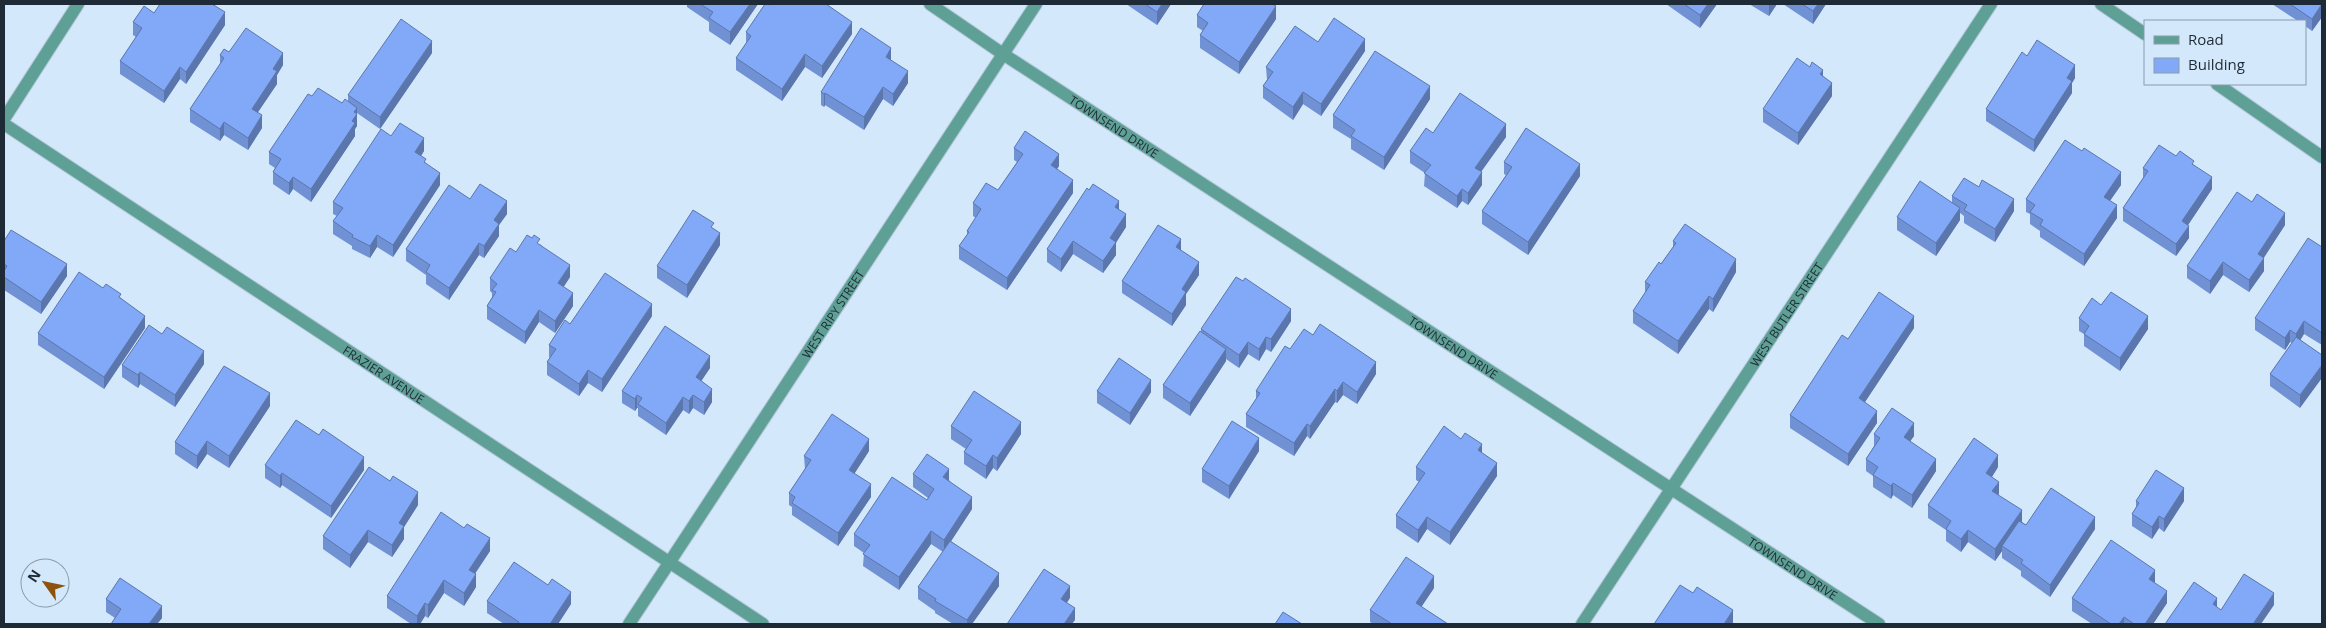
<svg xmlns="http://www.w3.org/2000/svg" width="2326" height="628" viewBox="0 0 2326 628" font-family="'Open Sans',sans-serif">
  <rect width="100%" height="100%" fill="#d3e8fa"/>
  <g fill="none" stroke-linecap="round" stroke-linejoin="round">
    <g stroke="#b2c6d7" stroke-width="14">
      <g id="street">
        <path id="s1" d="M930,4L1003,54L1879,624"/>
        <path d="M2101,4L2145,34"/>
        <path d="M2217,84L2322,157"/>
        <path d="M4,119L78,4"/>
        <path id="s2" d="M4,124L763,624"/>
        <path id="s3" d="M629,624L1036,4"/>
        <path id="s4" d="M1582,624L1991,4"/>
      </g>
    </g>
    <use href="#street" stroke="#5fa096" stroke-width="12"/>
  </g>
  <path fill="#7091d4" d="M687,4H758L730,45L709,31V22L687,7Z
    M1126,4H1171L1157,25Z
    M1666,4H1717L1700,28Z
    M1749,4H1777L1769,16Z
    M1783,4H1826L1813,24Z
    M2272,4H2322V17L2312,31L2305,26V21H2298Z
    M770,5L852,34L822,78L805,67L782,101L736,70V58L746,43V32Z
    M154,13L225,25L186,84L180,79L164,103L120,74V61L136,37L133,35V22Z
    M1197,15L1276,19L1239,74L1200,48V35L1203,31L1197,27Z
    M1318,42L1365,51L1321,116L1303,104L1293,120L1263,98V86L1267,80L1266,67Z
    M229,52L283,65L277,75V84L258,112L262,128L248,150L224,135L220,141L190,122V109L220,64V55Z
    M432,53L380,129L357,113V126L355,129V136L311,202L293,189L289,195L273,184V172L275,168L269,164V152L312,96L342,103L348,102V95Z
    M2027,56L2075,78L2072,83V93L2034,152L1986,121V109Z
    M891,61L908,83L893,106L883,99L864,130L825,105L824,107L821,105V92Z
    M1823,77L1832,96L1798,145L1763,122V109Z
    M1430,99L1384,170L1351,149V139L1333,128V115Z
    M1433,133L1506,137L1481,172L1482,185L1468,205L1462,201L1457,208L1424,186L1425,173L1410,163V151Z
    M391,136L424,151L421,156L440,185L393,257L377,247L370,258L352,249V246L333,234V221L337,216L333,214V202Z
    M1014,148L1059,166L1057,169L1073,193L1007,290L959,259V246L967,235V231L976,218L973,216V203L998,190L1017,162L1014,160Z
    M2176,156L2194,165L2212,189L2188,225L2189,238L2176,256L2123,221V208L2143,178V168Z
    M1504,162L1580,176L1528,255L1482,224V211L1506,175L1504,174Z
    M2121,185L2110,201L2117,218L2084,266L2040,237V231L2030,224V214L2026,212V199Z
    M1952,196L2014,211L1995,242L1964,223V216L1960,213V220L1936,256L1897,230V217L1952,203Z
    M470,199L507,214L499,225V236L484,258L479,255L449,300L426,284V275L406,261V249Z
    M1119,210L1126,227L1116,242V255L1103,273L1073,254L1061,272L1047,262V249Z
    M2285,225L2263,258L2264,271L2249,292L2223,275L2210,294L2187,278V266Z
    M4,241L67,276L41,314L4,290Z
    M1673,241L1736,272L1713,312L1709,309L1678,354L1633,323V311L1645,293V282L1661,264L1673,247Z
    M540,244L570,277L563,287L573,306L555,333L539,322L525,344L487,319V306L492,297V293L490,291V278L516,252Z
    M720,245L687,298L657,278V266Z
    M2322,247V345L2304,334L2301,339L2300,408L2270,386V374L2292,343L2290,342L2285,350L2255,330V318Z
    M1181,250L1199,275L1186,294V305L1172,326L1122,293V281Z
    M103,288L121,298L145,328L104,389L38,345V333Z
    M2101,305L2148,329L2120,371L2084,346V334L2079,331V318Z
    M652,316L602,392L588,383L579,396L547,375V362L550,358L549,357V345L570,324Z
    M1291,321L1271,352L1266,349L1259,361L1248,354L1239,368L1226,359V361L1190,416L1163,398V385L1201,332V329Z
    M1914,328L1865,402L1877,423L1848,466L1790,428V415L1848,339Z
    M162,334L204,364L175,407L140,384L138,388L122,377V365Z
    M1290,349L1376,374L1357,404L1343,395L1337,403L1335,402L1310,439L1307,436L1294,456L1246,427V414L1256,399V391Z
    M710,368L701,381L712,402L704,415L693,408L689,414L683,410L666,435L638,416V408H637L635,411L622,403V391Z
    M1097,391L1151,392L1130,425L1097,403Z
    M270,406L229,468L207,454L197,469L175,454V442Z
    M951,426L1021,434L997,471L993,468L986,479L964,464V452L966,449L951,439Z
    M1874,434L1914,436L1910,441L1936,471L1912,508L1893,495L1891,499L1873,487V476L1866,471V459L1874,446Z
    M869,451L854,474L871,497L838,546L792,515V507L789,505V493L805,469L804,456Z
    M1259,451L1229,499L1202,482V469Z
    M1482,453L1497,476L1450,545L1427,529L1418,543L1396,528V515L1419,482L1416,480V467Z
    M265,465L364,470L331,518L282,485L280,488L265,478Z
    M1998,467L1992,477L1998,495L2022,522L2026,525L2095,529L2050,597L2021,576V571L2002,558V551L1995,561L1968,542L1961,552L1946,541V530L1928,518V505Z
    M913,474L949,480L972,509L951,541L999,586L972,624H953L935,613V611L918,599V587L943,552L931,544L899,590L863,566L864,553L854,546V534L927,500L928,498L913,487Z
    M2136,501H2184L2164,532L2159,528L2152,539L2132,526V514L2136,507Z
    M418,505L404,527V539L392,557L368,542L350,568L323,549V536Z
    M490,551L475,574L476,587L464,606L444,593L428,618L425,616L420,624H411L387,608V596Z
    M2155,582V583L2167,603L2153,624H2092L2072,611V598Z
    M1434,588L1421,607L1448,624H1373L1370,622V610Z
    M106,599L162,618L157,624H111L115,618L106,612Z
    M487,601L571,604L558,624H504L487,613Z"/>
  <path fill="#5b76ad" d="M750,4H758L730,45V32Z
    M1162,4H1171L1157,25V12Z
    M1708,4H1717L1700,28V15Z
    M1769,4H1777L1769,16Z
    M1818,4H1826L1813,24V11Z
    M2322,4V17L2312,31V19Z
    M1276,6V19L1239,74V62Z
    M225,12V25L186,84V72Z
    M852,22V34L822,78V66Z
    M1365,39V51L1321,116V104Z
    M432,41V53L380,129V117Z
    M891,48V61L886,57Z
    M283,53V65L277,75V84L252,121V109L273,69Z
    M805,54V67L782,101V89Z
    M2075,65V78L2072,83V93L2034,152V140L2067,78Z
    M180,67V79L164,103V91Z
    M1823,70V82L1820,74Z
    M908,71V83L893,106V94Z
    M1832,83V96L1798,145V133Z
    M1430,86V99L1384,170V157Z
    M883,87V99L864,130V117Z
    M1303,92V104L1293,120V107Z
    M825,93V105L824,107V94Z
    M357,108V126L355,129V136L311,202V189L352,121L354,112Z
    M262,115V128L248,150V138Z
    M224,122V135L220,141V129Z
    M1506,124V137L1475,180V168Z
    M424,138V151L415,165V152Z
    M1059,154V166L1051,178V165Z
    M1580,164V176L1528,255V242Z
    M1482,172V185L1468,205V193Z
    M2121,172V185L2104,209V197Z
    M440,173V185L393,257V245Z
    M293,177V189L289,195V183Z
    M2212,177V189L2182,234V221Z
    M1073,180V193L1007,290V278Z
    M1462,189V201L1457,208V196Z
    M2014,199V211L1995,242V229Z
    M507,201V214L499,225V236L484,258V246L494,220Z
    M1119,201V214L1115,207Z
    M2117,205V218L2084,266V254Z
    M1960,208V220L1936,256V243Z
    M2285,213V225L2258,267V254Z
    M1126,214V227L1114,246L1116,242V255L1103,273V261L1110,238Z
    M2189,226V238L2176,256V244Z
    M720,233V245L687,298V285Z
    M377,235V247L370,258V246Z
    M1181,239V252L1176,247Z
    M1073,241V254L1061,272V259Z
    M479,243V255L449,300V288Z
    M2264,258V271L2249,292V280Z
    M1736,259V272L1713,312V299Z
    M1199,262V275L1186,294V305L1172,326V314L1182,289Z
    M2223,262V275L2210,294V281Z
    M67,264V276L41,314V302Z
    M570,265V277L558,296V283Z
    M573,293V306L555,333V321Z
    M1709,296V309L1678,354V341Z
    M652,304V316L602,392V379Z
    M1291,309V321L1271,352V339Z
    M539,310V322L525,344V332Z
    M145,316V328L104,389V377Z
    M1914,316V328L1859,411V398Z
    M2148,316V329L2120,371V358Z
    M2304,321V334L2296,346V334Z
    M2290,330V342L2285,350V338Z
    M1266,337V349L1259,361V349Z
    M1248,342V354L1239,368V355Z
    M1226,349V361L1190,416V403Z
    M204,351V364L175,407V395Z
    M710,356V368L696,389V377Z
    M1376,362V374L1357,404V392Z
    M2322,365V378L2300,408V395Z
    M588,370V383L579,396V384Z
    M140,372V384L138,388V375Z
    M1151,380V392L1130,425V413Z
    M1343,382V395L1337,403V391Z
    M712,389V402L704,415V402Z
    M1335,389V402L1310,439V426Z
    M270,393V406L229,468V456Z
    M637,395V408L635,411V399Z
    M693,395V408L689,414V401Z
    M683,397V410L666,435V423Z
    M1877,411V423L1848,466V454Z
    M1021,422V434L997,471V458Z
    M1914,423V436L1904,450V437Z
    M1307,424V436L1294,456V443Z
    M1259,438V451L1229,499V486Z
    M869,439V451L849,482V470Z
    M207,441V454L197,469V456Z
    M1482,444V457L1478,450Z
    M993,455V468L986,479V466Z
    M1998,455V467L1986,486V473Z
    M364,457V470L331,518V506Z
    M1936,459V471L1912,508V495Z
    M1497,463V476L1450,545V532Z
    M949,469V481L943,477Z
    M282,473V485L280,488V476Z
    M1999,482V495L1992,491Z
    M1893,483V495L1891,499V486Z
    M871,484V497L838,546V533Z
    M2184,488V501L2164,532V519Z
    M418,492V505L404,527V539L392,557V545L399,523Z
    M972,497V509L944,552V540Z
    M2022,510V523L2002,546V551L1995,561V549Z
    M2159,516V528L2152,539V527Z
    M1427,517V529L1418,543V530Z
    M2095,517V529L2050,597V585Z
    M368,530V542L350,568V555Z
    M1968,530V542L1961,552V539Z
    M931,531V544L899,590V577Z
    M490,538V551L469,582V570Z
    M2155,570V582L2149,592V579Z
    M999,573V586L972,624H967V620Z
    M476,574V587L464,606V593Z
    M1434,576V588L1416,615V603Z
    M444,580V593L428,618V605Z
    M1070,586V598L1061,612V599Z
    M2167,591V603L2153,624H2145Z
    M571,592V604L558,624H550Z
    M2274,593V605L2261,624H2253Z
    M2217,598V610L2213,604Z
    M425,603V616L420,624H417V616Z
    M162,606V618L157,624H149Z
    M1075,608V620L1072,624H1064Z
    M1733,610V623L1732,624H1724Z
    M2124,617V624H2119Z"/>
  <path fill="#82a9f7" stroke="#5b76ad" d="M160,4H212L225,12L186,72L180,67L164,91L120,61L142,28L133,22L144,6L154,13Z
    M700,4H750L730,32L709,18L713,12Z
    M765,4H768L770,5L771,4H826L852,22L822,66L805,54L782,89L736,58L751,36L746,32Z
    M1145,4H1162L1157,12Z
    M1204,4H1272L1276,6L1239,62L1200,35L1208,23L1197,15Z
    M1684,4H1708L1700,15Z
    M1802,4H1818L1813,11Z
    M2290,4H2322L2312,19Z
    M1334,18L1365,39L1321,104L1303,92L1293,107L1263,86L1273,72L1266,67L1295,26L1318,42Z
    M401,19L432,41L380,117L348,95Z
    M246,28L283,53L273,69L277,71L252,109L262,115L248,138L224,122L220,129L190,109L224,58L220,55L224,49L229,52Z
    M861,28L891,48L886,57L908,71L893,94L883,87L864,117L825,93L824,94L821,92Z
    M2037,40L2075,65L2067,78L2072,81L2034,140L1986,109L2022,52L2027,56Z
    M1375,51L1430,86L1384,157L1351,136L1355,130L1333,115Z
    M1797,58L1810,67L1812,62L1823,70L1820,74L1832,83L1798,133L1763,109Z
    M318,88L342,103L345,99L357,108L354,112L357,114L352,121L355,123L311,189L293,177L289,183L273,172L281,159L269,152L308,94L312,96Z
    M1460,93L1506,124L1475,168L1482,172L1468,193L1462,189L1457,196L1424,173L1431,165L1410,151L1426,128L1433,133Z
    M400,123L424,138L415,152L426,159L424,162L440,173L393,245L377,235L370,246L352,237L353,235L333,221L343,208L333,202L381,129L391,136Z
    M1526,128L1580,164L1528,242L1482,211L1512,167L1504,162Z
    M1025,131L1059,154L1051,165L1073,180L1007,278L959,246L969,232L967,231L981,209L973,203L986,183L998,190L1023,154L1014,148Z
    M2065,140L2082,151L2084,148L2121,172L2104,197L2117,205L2084,254L2040,225L2043,220L2030,212L2035,205L2026,199Z
    M2159,145L2176,156L2180,151L2194,161L2192,164L2212,177L2182,221L2189,226L2176,244L2123,208L2148,171L2143,168Z
    M1964,178L1979,187L1982,180L2014,199L1995,229L1964,210L1967,205L1952,196Z
    M1920,181L1960,208L1936,243L1897,217Z
    M480,184L507,201L494,220L499,224L484,246L479,243L449,288L426,272L430,265L406,249L449,185L470,199Z
    M1093,184L1119,201L1115,207L1126,214L1110,238L1116,242L1103,261L1073,241L1061,259L1047,249L1087,188L1089,190Z
    M2237,192L2252,202L2257,194L2285,213L2258,254L2264,258L2249,280L2223,262L2210,281L2187,266Z
    M693,210L714,223L711,227L720,233L687,285L657,266Z
    M1685,224L1736,259L1713,299L1709,296L1678,341L1633,311L1650,285L1645,282L1659,262L1661,264L1676,243L1673,241Z
    M1158,225L1181,239L1176,247L1199,262L1182,289L1186,292L1172,314L1122,281Z
    M11,230L67,264L41,302L4,277V271L7,266L4,264V241Z
    M527,235L532,238L534,235L540,239L537,243L570,265L558,283L573,293L555,321L539,310L525,332L487,306L496,292L492,290L497,284L490,278L510,248L516,252Z
    M2308,238L2322,247V333L2304,321L2296,334L2290,330L2285,338L2255,318Z
    M79,272L103,288L106,284L121,294L119,297L145,316L104,377L38,333Z
    M605,273L652,304L602,379L588,370L579,384L547,362L556,349L549,345L565,320L570,324Z
    M1236,277L1243,281L1245,278L1291,309L1271,339L1266,337L1259,349L1248,342L1239,355L1201,329Z
    M1879,292L1914,316L1859,398L1877,411L1848,454L1790,415L1842,335L1848,339Z
    M2111,292L2148,316L2120,358L2084,334L2089,326L2079,318L2092,298L2101,305Z
    M1320,324L1376,362L1357,392L1343,382L1337,391L1335,389L1310,426L1307,424L1294,443L1246,414L1260,393L1256,391L1285,346L1290,349L1304,329L1313,335Z
    M149,325L162,334L167,327L204,351L175,395L140,372L138,375L122,365Z
    M665,326L710,356L696,377L712,389L704,402L693,395L689,401L683,397L666,423L638,404L642,398L637,395L635,399L622,391Z
    M1200,331L1226,349L1190,403L1163,385Z
    M2296,337L2322,355V365L2300,395L2270,374Z
    M1119,358L1151,380L1130,413L1097,391Z
    M224,366L270,393L229,456L207,441L197,456L175,442Z
    M974,391L1021,422L997,458L993,455L986,466L964,452L972,440L951,426Z
    M1892,408L1914,423L1904,437L1936,459L1912,495L1893,483L1891,486L1873,475L1878,467L1866,459L1880,438L1874,434Z
    M832,414L869,439L849,470L871,484L838,533L792,503L795,497L789,493L811,460L804,456Z
    M296,420L319,435L323,429L364,457L331,506L282,473L280,476L265,465Z
    M1232,421L1259,438L1229,486L1202,469Z
    M1444,426L1461,439L1465,433L1482,444L1478,450L1497,463L1450,532L1427,517L1418,530L1396,515L1425,473L1416,467Z
    M1974,438L1998,455L1986,473L1999,482L1992,491L2022,510L1995,549L1968,530L1961,539L1946,529L1951,521L1928,505Z
    M927,454L949,469L943,477L972,497L944,540L931,531L899,577L863,554L870,545L854,534L892,477L927,500L934,489L913,474Z
    M369,467L390,481L393,476L418,492L399,523L404,526L392,545L368,530L350,555L323,536Z
    M2156,470L2184,488L2164,519L2159,516L2152,527L2132,514L2139,503L2136,501Z
    M2051,488L2095,517L2050,585L2021,563L2023,560L2002,546L2019,521L2026,525Z
    M441,512L464,528L467,524L490,538L469,570L476,574L464,593L444,580L428,605L425,603L417,616L387,596Z
    M2111,540L2155,570L2149,579L2167,591L2145,624H2134L2124,617L2119,624H2111L2072,598Z
    M950,541L999,573L967,620L935,601L936,599L918,587Z
    M1406,557L1434,576L1416,603L1448,624H1392L1370,610Z
    M514,562L548,585L552,579L571,592L550,624H518L519,622L487,601Z
    M1044,569L1070,586L1061,599L1075,608L1064,624H1007Z
    M2244,574L2274,593L2253,624H2165L2194,582L2217,598L2213,604L2221,610Z
    M120,578L162,606L149,624H111L121,609L106,599Z
    M1680,585L1693,593L1697,587L1733,610L1724,624H1654Z
    M1283,612L1302,624H1275Z"/>
  <g text-anchor="middle" dominant-baseline="central" stroke-width="5" stroke-linejoin="round" paint-order="stroke">
    <g font-size="12" fill="#1e2b36" stroke="#d3e8fa">
      <text stroke="none"><textPath href="#s1" startOffset="221">TOWNSEND DRIVE</textPath></text>
      <text stroke="none"><textPath href="#s3" startOffset="371">WEST RIPY STREET</textPath></text>
      <text stroke="none"><textPath href="#s4" startOffset="371">WEST BUTLER STREET</textPath></text>
      <text stroke="none"><textPath href="#s1" startOffset="626">TOWNSEND DRIVE</textPath></text>
      <text stroke="none"><textPath href="#s2" startOffset="455">FRAZIER AVENUE</textPath></text>
      <text stroke="none"><textPath href="#s1" startOffset="1031">TOWNSEND DRIVE</textPath></text>
    </g>
  </g>
  <rect width="2326" height="628" fill="none" stroke="#1e2b36" stroke-width="10"/>
  <rect x="2144" y="20" width="162" height="65" fill="#d3e8fa" stroke="#8b9cac"/>
  <rect x="2154" y="36" width="25" height="8" fill="#5fa096" stroke="#8b9cac"/>
  <text x="2188" y="45" font-size="15" fill="#1e2b36">Road</text>
  <rect x="2154" y="58" width="25" height="15" fill="#82a9f7" stroke="#8b9cac"/>
  <text x="2188" y="70" font-size="15" fill="#1e2b36">Building</text>
  <g transform="translate(45 583) rotate(303)"><circle r="24" fill="#d3e8fa" stroke="#8b9cac"/>
  <path d="M0-4L9 19L0 12L-9 19Z" fill="#8d530d"/>
  <text y="-8" font-size="14" font-weight="bold" text-anchor="middle" fill="#1e2b36">N</text>
  </g>
</svg>
